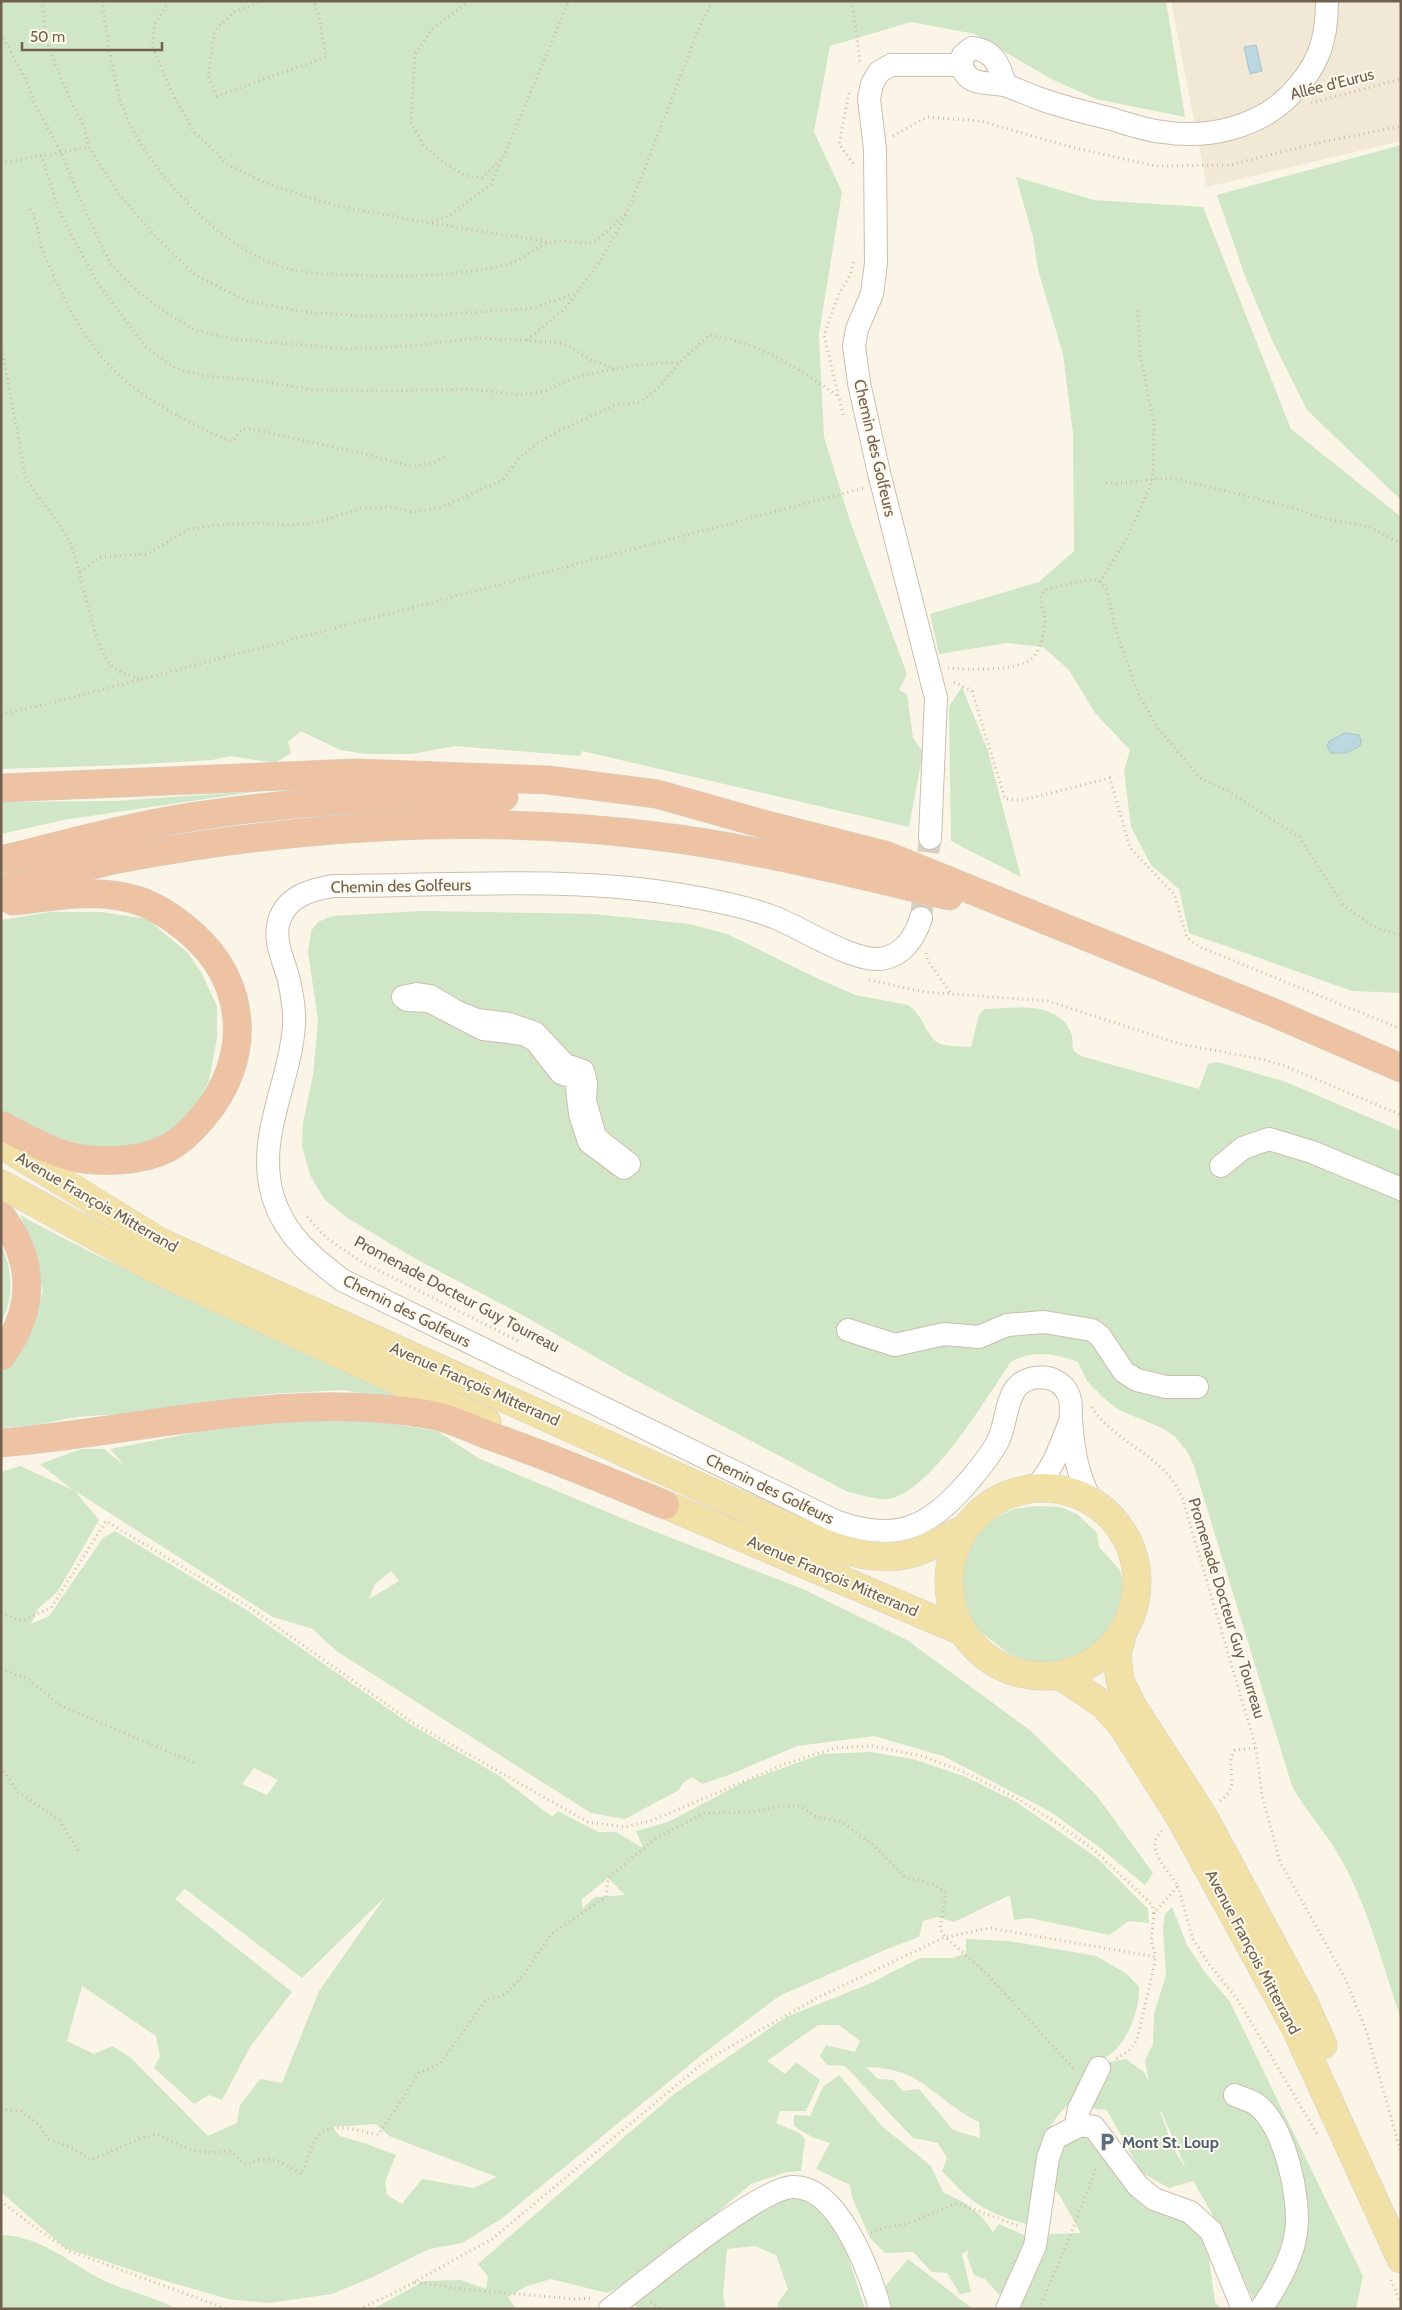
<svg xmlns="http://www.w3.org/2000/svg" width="1402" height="2310" viewBox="0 0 1402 2310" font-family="Cabin,sans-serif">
  <rect width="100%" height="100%" fill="#faf5e7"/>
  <path fill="#f1e8d6" d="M1171,1H1401V141L1207,187Z"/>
  <path fill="#cfe6c7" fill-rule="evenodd" d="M1,1H1166L1185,117L1096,99L1051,79L975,34L911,22L830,46L814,132L842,192L819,334L824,437L850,521L907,674L899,690L907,694L913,738L923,752L909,827L582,751L580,756L455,746L412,754H367L340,750L301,731L288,742L291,753L275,763L231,756L212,760L126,765L1,769Z
    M1401,145V500L1307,410L1273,342L1245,276L1217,195Z
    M1016,177L1094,200L1203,207L1291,429L1401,517V993L1352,991L1189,933L1179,889L1151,865L1131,827L1124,771L1130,750L1095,713L1069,670L1043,647L1007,643L939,654L930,614L1039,582L1074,551L1073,434L1063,354L1038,270L1033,237Z
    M962,687L988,751L1021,877L951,841L949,706Z
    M259,791L63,820L1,834V802L115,801Z
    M423,911L594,914L690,924L727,934L821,980L855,995L908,1005C923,1014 926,1036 938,1043C947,1047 961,1046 971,1047L979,1015L985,1009C1014,1008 1058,1000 1071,1033C1076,1047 1066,1049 1084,1057L1199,1089L1208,1064L1218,1062L1286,1082L1401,1131V2019C1384,1969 1367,1904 1341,1859C1327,1833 1306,1812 1292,1786L1194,1466L1187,1451L1175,1437L1164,1429L1119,1410L1106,1400L1087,1381L1078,1362C1056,1354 1033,1349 1011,1362C987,1396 931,1493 888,1499C874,1500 859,1494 846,1491L630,1377L526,1317L416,1259L346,1217L325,1200L310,1175L302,1146L303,1123L313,1075L318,1020L308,952L311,931L318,922L332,916Z
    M51,912H102L147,919L187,952L201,972L217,1006V1038L209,1081L191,1114L160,1140L123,1148L88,1146L42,1133L1,1110V920Z
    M20,1215C151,1287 290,1343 427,1403L343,1390L267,1394L133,1413L76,1417L36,1425L1,1428V1372L24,1347L43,1291L32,1243Z
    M1,1246C13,1268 14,1301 1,1322Z
    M302,1418L386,1423L437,1431L478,1458L641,1526L805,1590L907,1640L1031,1731L1097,1796L1153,1873L1145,1885L1099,1847L1051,1812L943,1756L874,1736L797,1746L729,1775L702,1784L692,1777L683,1783L679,1790L625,1819L591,1813L335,1650L313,1629L273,1617L75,1491L99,1520L58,1591L38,1609L31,1624L49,1616L103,1538L115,1531L248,1611L410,1724L498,1775L552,1817L558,1811L598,1832H616L643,1848L636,1831L668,1822L744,1782L822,1754L870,1752L913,1759L966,1777L1015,1801L1097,1858L1148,1909L1149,1923L1129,1921L1109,1935L1030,1918L1014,1920L1010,1895L954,1922L937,1917L923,1921L919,1937L887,1949L779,1996L699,2057L501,2219L462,2243L429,2249L375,2276L332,2294L269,2303L228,2299L156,2278L65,2248L1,2192V1472L20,1466L73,1490L40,1464L81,1449H104L125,1466L110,1449L239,1424ZM391,1571L399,1581L369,1599L375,1584ZM254,1768L278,1780L267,1795L242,1784ZM608,1878L625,1895L595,1897L582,1909V1899ZM185,1889L302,1978L385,1897L319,1991L282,2083L260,2079L240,2105L237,2123L208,2136L130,2057L112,2046L94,2054L67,2041L82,1986L156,2036L160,2056L154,2068L194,2104L209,2095L222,2100L250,2047L292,1992L175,1899ZM376,2124L389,2136L497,2177L474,2188L422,2179L402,2204L387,2195L385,2182L396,2155L367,2144L340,2136L332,2127Z
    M1035,1506L1060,1507L1077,1514L1097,1533L1099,1547L1120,1570L1125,1593L1105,1639L1074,1657L1056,1663L1033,1665L1008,1653L972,1625L963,1608L960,1576L965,1555L976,1535L993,1519L1014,1509Z
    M1172,1907L1187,1945L1204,1971L1230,2002L1363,2276L1356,2309H1270L1255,2303L1214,2217L1193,2181L1169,2188L1141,2172L1107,2110L1067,2106C1034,2135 1036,2184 1030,2225C986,2213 973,2205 942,2171L947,2158L938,2143L913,2138L845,2066L827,2065L820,2056L826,2045L855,2052L860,2041L839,2025H818L767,2061L785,2074L796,2062L820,2080L806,2111H780L776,2123L799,2133L805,2139L801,2171L787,2172L751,2184L680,2244L614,2290L607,2293L551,2279L527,2286L508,2297L516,2309H373L424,2281L461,2280L486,2289L488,2277L478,2264L674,2094L786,2017L869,1984L920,1958H953L966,1953V1939L1008,1941L1096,1956L1127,1974L1139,1987C1140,2007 1129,2039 1113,2052C1106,2059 1094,2062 1085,2067L1126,2059L1144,2072L1149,2083L1145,2060L1153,2044L1154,2014L1166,1975L1163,1928L1165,1914ZM866,2067C924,2068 934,2100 979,2122L980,2138L953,2130L919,2089L902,2091L894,2080L878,2079ZM1160,2111H1161L1186,2168L1174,2150Z
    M839,2075L883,2127L931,2166L943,2192L965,2203L982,2217L993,2232L999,2224L1028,2237L1003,2299L985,2279L974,2275L967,2256L968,2250L962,2254L971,2292L960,2294L947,2273L932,2272L913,2252L885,2253L870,2238L852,2197L850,2185L816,2169L830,2143L812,2137L794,2126V2115L810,2116L823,2087Z
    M1088,2132L1183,2217L1207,2245L1215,2302L1222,2309H1014L1033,2276L1050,2234L1081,2233L1060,2196L1050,2184L1059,2148Z
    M783,2192L818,2205L842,2237L865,2309H778V2303L788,2289L776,2255L755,2246L727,2249L723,2296L726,2309H638L634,2304L711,2237Z
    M1,2235C42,2236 70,2264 105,2281C128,2292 154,2296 176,2309H1Z
    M908,2259L973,2309H889L884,2288Z"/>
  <path fill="#bdd7e1" stroke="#a5c4d2" d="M1256,45L1262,71L1250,74L1244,47Z
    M1345,733L1359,735L1361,740L1360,746L1346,753H1331L1327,746L1329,741Z"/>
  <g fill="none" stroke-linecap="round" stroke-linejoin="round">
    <path stroke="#d8d0c1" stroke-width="22" stroke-dasharray="22 11" stroke-linecap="butt" d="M921,918L930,838"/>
    <g stroke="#cbbfae" stroke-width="24">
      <path id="minor" d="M1005,85C1000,66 994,50 972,48L963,55C961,64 962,75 973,80C983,85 996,82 1007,86C1016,89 1025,93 1035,97C1058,106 1084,112 1108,118C1126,123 1144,130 1163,132C1207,139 1257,128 1289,96C1318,67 1327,42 1327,1
        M930,838L936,698L879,473L859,383L854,346L857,329L872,294L876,263L875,149L869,99L872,84L879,72L891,65H961
        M921,918C915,938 901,958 878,959C851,960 803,929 776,918C748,907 718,901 688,896C572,875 451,886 333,886C310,890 287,896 279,921C273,941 284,961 289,980C292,994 295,1011 294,1025C290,1085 254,1139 274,1200C286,1236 313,1258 342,1280L835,1521C896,1543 928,1529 969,1481C979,1469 991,1455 998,1441C1006,1425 1005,1406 1014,1391C1025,1373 1055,1373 1066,1390C1073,1401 1070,1408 1071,1420C1073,1447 1077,1476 1091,1500
        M417,994L430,996L457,1012L477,1020L509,1024L535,1033L565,1065L583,1071L586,1083L585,1101L594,1133L597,1139L629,1164L624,1168L589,1142L580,1114L576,1078L561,1073L536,1041L524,1034L483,1029L429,1001L407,1000L403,997Z
        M1221,1166L1243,1148L1269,1139L1312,1152L1401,1189
        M848,1330L895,1345L944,1334L979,1337L1007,1325L1044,1322L1092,1330L1100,1336L1124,1372L1137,1380L1166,1387H1197
        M1035,1488C1053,1469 1060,1448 1069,1424
        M1235,2095C1241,2098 1250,2100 1256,2104C1285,2125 1301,2199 1296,2232C1293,2259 1276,2287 1261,2309
        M1075,2128L1079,2109L1099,2068
        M610,2309C643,2284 758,2189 792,2187C838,2184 870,2273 880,2309
        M1007,2309L1035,2246L1048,2158L1055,2138L1080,2125L1094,2127L1138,2186L1154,2199L1190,2212L1211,2231L1243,2309"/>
    </g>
    <g stroke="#d7d2cd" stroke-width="29">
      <path id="major" d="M1,1144L160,1242L828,1545C855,1555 891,1562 919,1551C934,1545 949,1536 964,1529
        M1,1184L153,1268L487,1422
        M949 1582a94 94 0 1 1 188 0a94 94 0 1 1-188 0Z
        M643,1495L961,1631
        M1122,1636L1117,1655L1120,1681L1133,1707L1202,1814L1303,2001L1323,2045
        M1061,1676L1104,1705L1123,1727L1181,1819L1295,2027L1401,2259"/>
    </g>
    <g stroke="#d7d2cd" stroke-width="29">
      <path id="highway" d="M1,788L356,773L548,780L657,794L763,824L885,855L1272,1012L1401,1068
        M1,860C71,843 141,823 212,814C309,800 406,795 504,797
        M1,890C40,880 79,867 118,859C295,826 477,813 656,836C755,848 852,873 949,896
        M1,1125C26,1138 49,1152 77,1158C103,1163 142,1161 166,1149C180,1142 193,1129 203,1117C252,1060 249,983 191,933C175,919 154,905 133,899C94,888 52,897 13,901
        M1,1216C36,1261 35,1311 1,1356
        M1,1443C144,1431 289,1389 432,1415C453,1419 474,1430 493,1437C551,1457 608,1481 665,1505"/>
    </g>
    <path stroke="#d1bda4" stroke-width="3" stroke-dasharray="1 4" stroke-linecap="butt" d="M42,1L46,40L67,93L84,127L89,147L119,194L156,237L195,275L247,301L306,312L362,316L438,315L533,308L576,293
      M102,1C107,33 112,75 122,105C143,167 225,255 290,269C309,274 330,274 350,275C402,277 457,277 508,264C522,260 534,248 548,243C560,238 577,244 589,243C600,241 621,217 629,209L697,33L712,1
      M168,1L155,24L152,46L172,93L195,133L229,165L265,183L333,205L412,220L549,242
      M263,1L235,11L215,30L208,76L217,96L326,57L319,18L314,1
      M469,1L433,28L415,54L411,123L424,146L444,163L466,176L482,178L503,158L569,1
      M852,1L860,62
      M1,34L25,78L35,105L61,152L88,217L110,263L133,287L162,310L195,330L240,340L349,349L411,346L477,338L553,342L569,346L590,360L615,369
      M849,93L839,144L855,166
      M1311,103L1401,79
      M893,136L927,117L980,121L1071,147L1155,166L1230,165L1313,144L1401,126
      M41,155L59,211L97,282L146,347L175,368L206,376L253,380L315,390L381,391L472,389L519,395L545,391L579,376L636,365L680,362
      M1,163L89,147
      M30,209C38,222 38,235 42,249C44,256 48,263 51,270C83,342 112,382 184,419C200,427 215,436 232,441L242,429H250L357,452L409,466L433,463L446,456
      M432,222L450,215L491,184L501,161
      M527,340L565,308L599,263L627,213
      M1,344L25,475C36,497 54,514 66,535C83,566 91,648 113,667C122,674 131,676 141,679
      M843,415L824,335L839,294L850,275L854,259
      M1106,483C1129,484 1149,479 1172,478L1291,507L1322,518L1369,527L1401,543
      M80,572L100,557L147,554L189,529L217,525L263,523L288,525L318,522L363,508L387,507L412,512L440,508L503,480L518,459L536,444L560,430L616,405L640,402L659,387L680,362L709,335C756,341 800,369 838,396
      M1100,582L1127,538L1153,479L1154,423L1140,355L1138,310
      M948,668C967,670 1019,672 1033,657C1041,649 1043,635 1045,625C1046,616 1040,606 1041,595L1047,589L1092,579L1100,582L1107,590L1115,628L1138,693L1157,727L1200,778L1228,791L1299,837L1343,905L1372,926L1401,935
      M954,682L972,691L1005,799L1022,800L1110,778L1130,848L1174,894L1187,938L1200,947L1401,1029
      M1,714L48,704L864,488
      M926,953L928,961L950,992
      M869,980L925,992L1048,1001L1180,1044L1261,1059L1285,1066L1401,1115
      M307,1217L328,1239L362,1262L518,1341
      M1092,1407C1113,1443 1162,1452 1182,1497L1256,1748L1262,1796L1280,1862L1346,1980L1367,2033L1401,2153
      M1,1613L21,1621L51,1608L106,1521L249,1607L413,1723L588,1822L625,1827L653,1820L785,1764L835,1748L872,1746L922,1756L964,1772L1016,1798L1060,1825L1094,1850L1144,1897L1152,1905L1154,1913L1178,1886C1168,1870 1143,1847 1162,1831
      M1,1669L27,1678L61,1706L195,1763
      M1,1767L18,1792L59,1820L79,1852
      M1220,1801C1243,1785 1223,1768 1235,1750L1256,1748
      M1178,1886L1193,1939L1208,1963L1238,2000L1317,2134
      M1154,1913L1151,1941L1156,1957
      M1,2073L3,2068
      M1,2109L21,2111L38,2124L48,2139L72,2148L91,2160L139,2139L158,2134C189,2150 195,2155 230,2151L246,2165C269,2153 281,2162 302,2174C306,2163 310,2150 315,2140C327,2119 360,2131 378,2135L419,2073L440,2064L486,2000L504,1995L524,1975L551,1934L606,1897L608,1878L656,1838L705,1813L751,1812L782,1806H801L814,1816L842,1822L872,1844L905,1877L933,1884L946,1893L940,1929L945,1937L986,1973L1075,2070
      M1,2201L29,2223L70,2251L227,2309
      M871,2233L882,2228L906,2224L957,2203L1019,2226
      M1391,2280L1401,2303
      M415,2282L461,2289L575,2299L592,2298
      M651,2302L663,2309
      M359,2309L400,2290L492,2239L708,2059L819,1997L945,1937L990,1928L1156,1957L1137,2040L1129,2051L1116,2059
      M1039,2309L1069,2239L1097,2166"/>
    <use href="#minor" stroke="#fff" stroke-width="22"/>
    <use href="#major" stroke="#f2e1a6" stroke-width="28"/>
    <use href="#highway" stroke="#edc3a4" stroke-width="28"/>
  </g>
  <defs>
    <g id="parking-bare" transform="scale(1.5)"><path d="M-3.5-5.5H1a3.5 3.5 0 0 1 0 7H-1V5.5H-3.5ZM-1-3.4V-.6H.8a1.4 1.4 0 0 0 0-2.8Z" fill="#5c6f8a" stroke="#fdf9ed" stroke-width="2.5" paint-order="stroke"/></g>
  </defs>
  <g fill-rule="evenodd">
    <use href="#parking-bare" x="1107" y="2142"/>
  </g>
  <g text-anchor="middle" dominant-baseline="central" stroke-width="4" stroke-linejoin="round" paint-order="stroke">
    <g font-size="16" fill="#71604e" stroke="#fdf9ed">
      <text transform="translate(1332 84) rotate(-14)">Allée d'Eurus</text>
      <text transform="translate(875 448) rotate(77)">Chemin des Golfeurs</text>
      <text transform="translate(401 886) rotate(-1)">Chemin des Golfeurs</text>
      <text transform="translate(97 1202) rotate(30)">Avenue François Mitterrand</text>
      <text transform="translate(457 1294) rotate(28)">Promenade Docteur Guy Tourreau</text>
      <text transform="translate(407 1311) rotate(27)">Chemin des Golfeurs</text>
      <text transform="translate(475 1384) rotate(24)">Avenue François Mitterrand</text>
      <text transform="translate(770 1489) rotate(26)">Chemin des Golfeurs</text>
      <text transform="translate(833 1576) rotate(23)">Avenue François Mitterrand</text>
      <text transform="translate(1227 1608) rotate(73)">Promenade Docteur Guy Tourreau</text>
      <text transform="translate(1253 1952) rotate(62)">Avenue François Mitterrand</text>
    </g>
    <g font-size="16" font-weight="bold" fill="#4e5e75" stroke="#fdf9ed" text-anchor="start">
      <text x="1122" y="2142">Mont St. Loup</text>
    </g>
  </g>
  <rect width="1402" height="2310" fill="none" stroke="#71604e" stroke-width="5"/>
  <path d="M22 42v8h140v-8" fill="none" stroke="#71604e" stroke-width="2.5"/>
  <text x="30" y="42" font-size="15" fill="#71604e" stroke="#fdf9ed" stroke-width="4" paint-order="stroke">50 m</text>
</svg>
